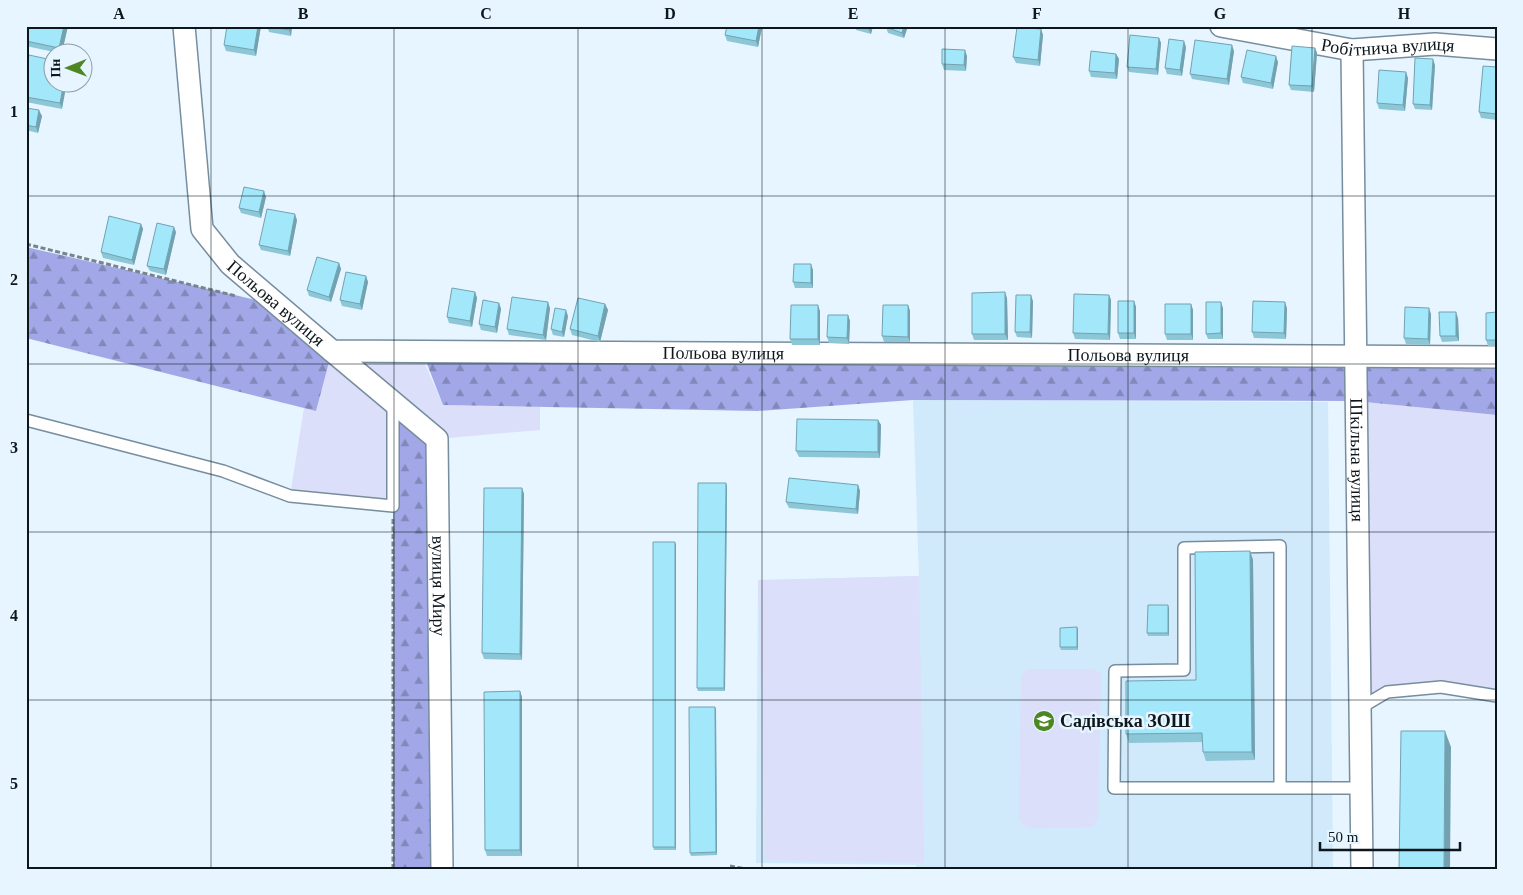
<svg xmlns="http://www.w3.org/2000/svg" width="1523" height="895" viewBox="0 0 1523 895" font-family="'Times New Roman',serif">
  <defs>
    <pattern id="forest-firs" width="22" height="20" patternUnits="userSpaceOnUse" patternTransform="scale(1.25)"><rect width="22" height="20" fill="#a2a8e7"/><path d="M5 1l3.5 6h-7zM16 11l3.5 6h-7z" fill="#8288ba"/></pattern>
  </defs>
  <rect width="100%" height="100%" fill="#e6f5ff"/>
  <path fill="#d0e9fb" d="M913,400L1328,402L1333,869H917L916,865L756,863L758,580L919,576Z"/>
  <path fill="#dbdffa" d="M332,351L421,355L443,405L540,407V430L437,439L393,506L290,496L304,408L316,410Z
    M1355,401L1497,415V696L1441,687L1387,692L1360,708Z
    M919,576L924,863L765,860L758,580Z
    M1027,669H1095L1101,675L1098,819L1092,827L1028,828L1019,821L1021,677Z"/>
  <path fill="url(#forest-firs)" d="M26,247L278,305L332,351L316,411L26,338Z
    M422,351L1497,360V415L1355,401L913,400L757,411L443,405Z
    M393,402L437,439L442,869H393Z"/>
  <g fill="none" stroke-linecap="round" stroke-linejoin="round">
    <g stroke="#778d9d" stroke-width="14">
      <path id="service" d="M26,420L223,471L290,496L393,506V402
        M1360,708L1387,692L1441,687L1497,696
        M1280,788V546L1184,548V670L1115,671L1114,788H1361"/>
    </g>
    <g stroke="#778d9d" stroke-width="24">
      <g id="minor">
        <path id="s1" d="M184,26L202,229L230,264L332,351L1497,357"/>
        <path id="s2" d="M1221,26L1352,50L1435,44L1497,49"/>
        <path id="s3" d="M1352,50L1362,869"/>
        <path id="s4" d="M332,351L437,439L442,869"/>
      </g>
    </g>
    <path stroke="#78848c" stroke-width="3" stroke-dasharray="5 2.5" stroke-linecap="butt" d="M26,244L236,296
      M730,866L746,869
      M393,869V519"/>
    <use href="#service" stroke="#fff" stroke-width="11"/>
    <use href="#minor" stroke="#fff" stroke-width="21"/>
  </g>
  <path fill="#8cc7d8" d="M26,26H68L62,52H54L26,46Z
    M261,26L256,56L226,51L224,45Z
    M267,26H292L291,36L269,32Z
    M855,26H873L871,34L856,30Z
    M908,26L904,38L888,33L886,27Z
    M762,27L758,47L727,41L725,35Z
    M1041,29L1043,35L1040,66L1016,63L1013,57Z
    M1159,38L1161,43L1158,75L1129,72L1127,67Z
    M1186,47L1182,76L1167,74L1165,68Z
    M1315,48L1317,53L1314,92L1291,90L1289,85Z
    M1234,51L1229,85L1192,79L1190,74Z
    M1116,54L1119,59L1117,79L1091,77L1089,71Z
    M967,56L966,71L944,70L942,64Z
    M52,60L62,109L26,102V72Z
    M1278,62L1273,89L1243,83L1241,77Z
    M1435,65L1432,110L1415,109L1413,104Z
    M1497,67V120L1481,118L1479,112Z
    M1408,78L1405,111L1379,109L1377,103Z
    M26,108L42,116L38,133L26,130Z
    M266,197L261,218L241,213L239,208Z
    M297,220L290,256L261,250L259,245Z
    M141,224L143,229L134,265L103,258L101,252Z
    M176,232L166,275L150,271L147,266Z
    M339,263L341,269L331,302L309,296L307,290Z
    M813,270V288H795L793,282Z
    M366,276L368,282L362,310L342,306L340,300Z
    M475,292L477,298L472,327L449,323L447,317Z
    M1109,295L1111,300L1110,340L1075,339L1073,333Z
    M1007,298L1008,340H974L972,334Z
    M1033,301L1032,338L1017,337L1015,332Z
    M1134,301L1136,307V339H1120L1118,333Z
    M499,303L501,309L497,333L481,330L479,324Z
    M605,304L608,310L600,342L572,335L570,329Z
    M1191,304L1193,310V340H1167L1165,334Z
    M908,305L910,311V342H884L882,336Z
    M550,308L546,340L509,335L507,329Z
    M1223,308V339H1208L1206,334Z
    M1287,308L1286,339L1254,338L1252,332Z
    M820,311V345H792L790,339Z
    M1497,312V346H1488L1486,340Z
    M1431,314L1430,345L1406,344L1404,338Z
    M848,315L850,321L849,344L829,343L827,337Z
    M568,316L564,337L553,335L551,329Z
    M1458,318L1459,341L1442,342L1440,336Z
    M878,420L881,425L880,458L799,457L796,451Z
    M858,485L860,491L858,514L789,508L786,502Z
    M727,486L725,691H698L697,688Z
    M522,488L524,494L522,660L484,659L482,653Z
    M676,545V850H654L653,847Z
    M1250,551L1253,560L1255,760L1206,761L1203,752V742L1129,743L1126,734L1196,680Z
    M1169,608V636H1148L1147,633Z
    M1077,627L1078,630V650H1061L1060,647Z
    M520,691L522,697V856H487L485,850Z
    M715,707L716,710L717,855L691,856L690,853Z"/>
  <path fill="#72a2b0" d="M64,26H68L62,52H61L59,48Z
    M258,26H261L256,56L254,50Z
    M289,26H292L291,36L289,30Z
    M759,26H761L762,27L758,47L756,41Z
    M869,26H873L871,34L868,28Z
    M904,26H908L904,38L902,33Z
    M1041,29L1043,35L1040,66L1038,60Z
    M1159,38L1161,43L1158,75L1156,69Z
    M1184,41L1186,47L1182,76L1180,70Z
    M1232,45L1234,51L1229,85L1227,79Z
    M1315,48L1317,53L1314,92L1312,86Z
    M965,50L967,56L966,71L964,65Z
    M1116,54L1119,59L1117,79L1115,73Z
    M1276,56L1278,62L1273,89L1271,83Z
    M1433,59L1435,65L1432,110L1430,105Z
    M1406,72L1408,78L1405,111L1403,105Z
    M64,82H67L62,109L60,103Z
    M39,110L42,116L38,133L36,127Z
    M264,191L266,197L261,218L259,212Z
    M295,214L297,220L290,256L288,251Z
    M141,224L143,229L134,265L132,260Z
    M174,227L176,232L166,275L164,269Z
    M339,263L341,269L331,302L329,297Z
    M811,264L813,270V288L811,283Z
    M366,276L368,282L362,310L360,304Z
    M475,292L477,298L472,327L470,321Z
    M1005,292L1007,298L1008,340L1005,334Z
    M1031,295L1033,301L1032,338L1030,332Z
    M1109,295L1111,300L1110,340L1108,334Z
    M1134,301L1136,307V339L1134,333Z
    M548,302L550,308L546,340L543,335Z
    M1221,302L1223,308V339L1221,333Z
    M1285,302L1287,308L1286,339L1284,333Z
    M499,303L501,309L497,333L495,327Z
    M605,304L608,310L600,342L598,336Z
    M1191,304L1193,310V340L1191,334Z
    M818,305L820,311V345L818,339Z
    M908,305L910,311V342L908,337Z
    M1429,308L1431,314L1430,345L1428,339Z
    M566,310L568,316L564,337L562,332Z
    M1456,312L1458,318L1459,341L1456,336Z
    M848,315L850,321L849,344L847,338Z
    M878,420L881,425L880,458L878,452Z
    M726,483L727,486L725,691L724,688Z
    M858,485L860,491L858,514L856,509Z
    M522,488L524,494L522,660L520,654Z
    M675,542L676,545V850L675,847Z
    M1250,551L1253,560L1255,760L1252,752Z
    M1168,605L1169,608V636L1168,633Z
    M1077,627L1078,630V650L1077,647Z
    M520,691L522,697V856L520,850Z
    M715,707L716,710L717,855L716,852Z
    M1445,731L1451,747L1450,869H1444Z"/>
  <path fill="#a3e7fb" stroke="#72a2b0" d="M26,26H64L59,48L26,41Z
    M227,26H258L254,50L224,45Z
    M267,26H289V30Z
    M727,26H759L756,41L725,35Z
    M861,26H869L868,28Z
    M886,26H904L902,33L886,27Z
    M1017,27L1041,29L1038,60L1013,57Z
    M1130,35L1159,38L1156,69L1127,67Z
    M1169,39L1184,41L1180,70L1165,68Z
    M1195,40L1232,45L1227,79L1190,74Z
    M1292,46L1315,48L1312,86L1289,85Z
    M942,49L965,50L964,65L942,64Z
    M1247,50L1276,56L1271,83L1241,77Z
    M1091,51L1116,54L1115,73L1089,71Z
    M29,55L52,60V82H64L60,103L26,97V72Z
    M1415,58L1433,59L1430,105L1413,104Z
    M1483,66L1497,67V114L1479,112Z
    M1379,70L1406,72L1403,105L1377,103Z
    M26,108L39,110L36,127L26,125Z
    M244,187L264,191L259,212L239,208Z
    M267,209L295,214L288,251L259,245Z
    M109,216L141,224L132,260L101,252Z
    M157,223L174,227L164,269L147,266Z
    M317,257L339,263L329,297L307,290Z
    M794,264H811V283L793,282Z
    M346,272L366,276L360,304L340,300Z
    M452,288L475,292L470,321L447,317Z
    M1005,292V334H972V293Z
    M1074,294L1109,295L1108,334L1073,333Z
    M1016,295H1031L1030,332H1015Z
    M512,297L548,302L543,335L507,329Z
    M578,298L605,304L598,336L570,329Z
    M483,300L499,303L495,327L479,324Z
    M1118,301H1134V333H1118Z
    M1253,301L1285,302L1284,333L1252,332Z
    M1206,302H1221V333L1206,334Z
    M1165,304H1191V334H1165Z
    M791,305H818V339H790Z
    M883,305H908V337L882,336Z
    M1405,307L1429,308L1428,339L1404,338Z
    M555,308L566,310L562,332L551,329Z
    M1439,312H1456V336H1440Z
    M1497,312V340H1486V313Z
    M828,315H848L847,338L827,337Z
    M797,419L878,420V452L796,451Z
    M789,478L858,485L856,509L786,502Z
    M698,483H726L724,688H697Z
    M484,488H522L520,654L482,653Z
    M653,542H675V847H653Z
    M1250,551L1252,752H1203L1202,733L1126,734V681L1196,680L1195,552Z
    M1148,605H1168V633H1147Z
    M1077,627V647H1060V628Z
    M520,691V850H485L484,692Z
    M689,707H715L716,852L690,853Z
    M1401,731H1445L1444,869H1399Z"/>
  <path fill="none" stroke="#0d161b" stroke-width="1" stroke-opacity="0.55" d="M211,26V869M394,26V869M578,26V869M762,26V869M945,26V869M1128,26V869M1312,26V869M26,196H1497M26,364H1497M26,532H1497M26,700H1497"/>
  <defs>
    <g id="school-disc" transform="scale(1.125)"><circle r="9.5" fill="#4d8623" stroke="#e6f5ff"/><path d="M0-5L7-2L0 1L-7-2ZM-4 1L0 2.5L4 1V4Q0 6-4 4Z" fill="#fff"/></g>
  </defs>
  <g fill-rule="evenodd">
    <use href="#school-disc" x="1044" y="721"/>
  </g>
  <g text-anchor="middle" dominant-baseline="central" stroke-width="5" stroke-linejoin="round" paint-order="stroke">
    <g font-size="18" fill="#0d161b" stroke="#e6f5ff">
      <text stroke="none"><textPath href="#s2" startOffset="169">Робітнича вулиця</textPath></text>
      <text stroke="none"><textPath href="#s1" startOffset="309">Польова вулиця</textPath></text>
      <text stroke="none"><textPath href="#s1" startOffset="774">Польова вулиця</textPath></text>
      <text stroke="none"><textPath href="#s1" startOffset="1179">Польова вулиця</textPath></text>
      <text stroke="none"><textPath href="#s3" startOffset="410">Шкільна вулиця</textPath></text>
      <text stroke="none"><textPath href="#s4" startOffset="284">вулиця Миру</textPath></text>
    </g>
    <g font-size="18" font-weight="bold" fill="#0d161b" stroke="#e6f5ff" text-anchor="start">
      <text x="1060" y="721">Садівська ЗОШ</text>
    </g>
  </g>
  <rect width="1523" height="895" fill="none" stroke="#e6f5ff" stroke-width="55"/>
  <g transform="translate(68 68) rotate(269)"><circle r="24" fill="#e6f5ff" stroke="#8f9ca4"/>
  <path d="M0-4L9 19L0 12L-9 19Z" fill="#4d8623"/>
  <text y="-8" font-size="14" font-weight="bold" text-anchor="middle" fill="#0d161b">Пн</text>
  </g>
  <path d="M1320 842v8h140v-8" fill="none" stroke="#0d161b" stroke-width="2.5"/>
  <text x="1328" y="842" font-size="15" fill="#0d161b" stroke="#e6f5ff" stroke-width="4" paint-order="stroke">50 m</text>
  <rect x="28" y="28" width="1468" height="840" fill="none" stroke="#0d161b" stroke-width="2"/>
  <g font-size="16" text-anchor="middle" font-weight="bold" fill="#0d161b">
    <text x="119" y="19">A</text>
    <text x="303" y="19">B</text>
    <text x="486" y="19">C</text>
    <text x="670" y="19">D</text>
    <text x="853" y="19">E</text>
    <text x="1037" y="19">F</text>
    <text x="1220" y="19">G</text>
    <text x="1404" y="19">H</text>
    <text x="14" y="117">1</text>
    <text x="14" y="285">2</text>
    <text x="14" y="453">3</text>
    <text x="14" y="621">4</text>
    <text x="14" y="789">5</text>
  </g>
</svg>
